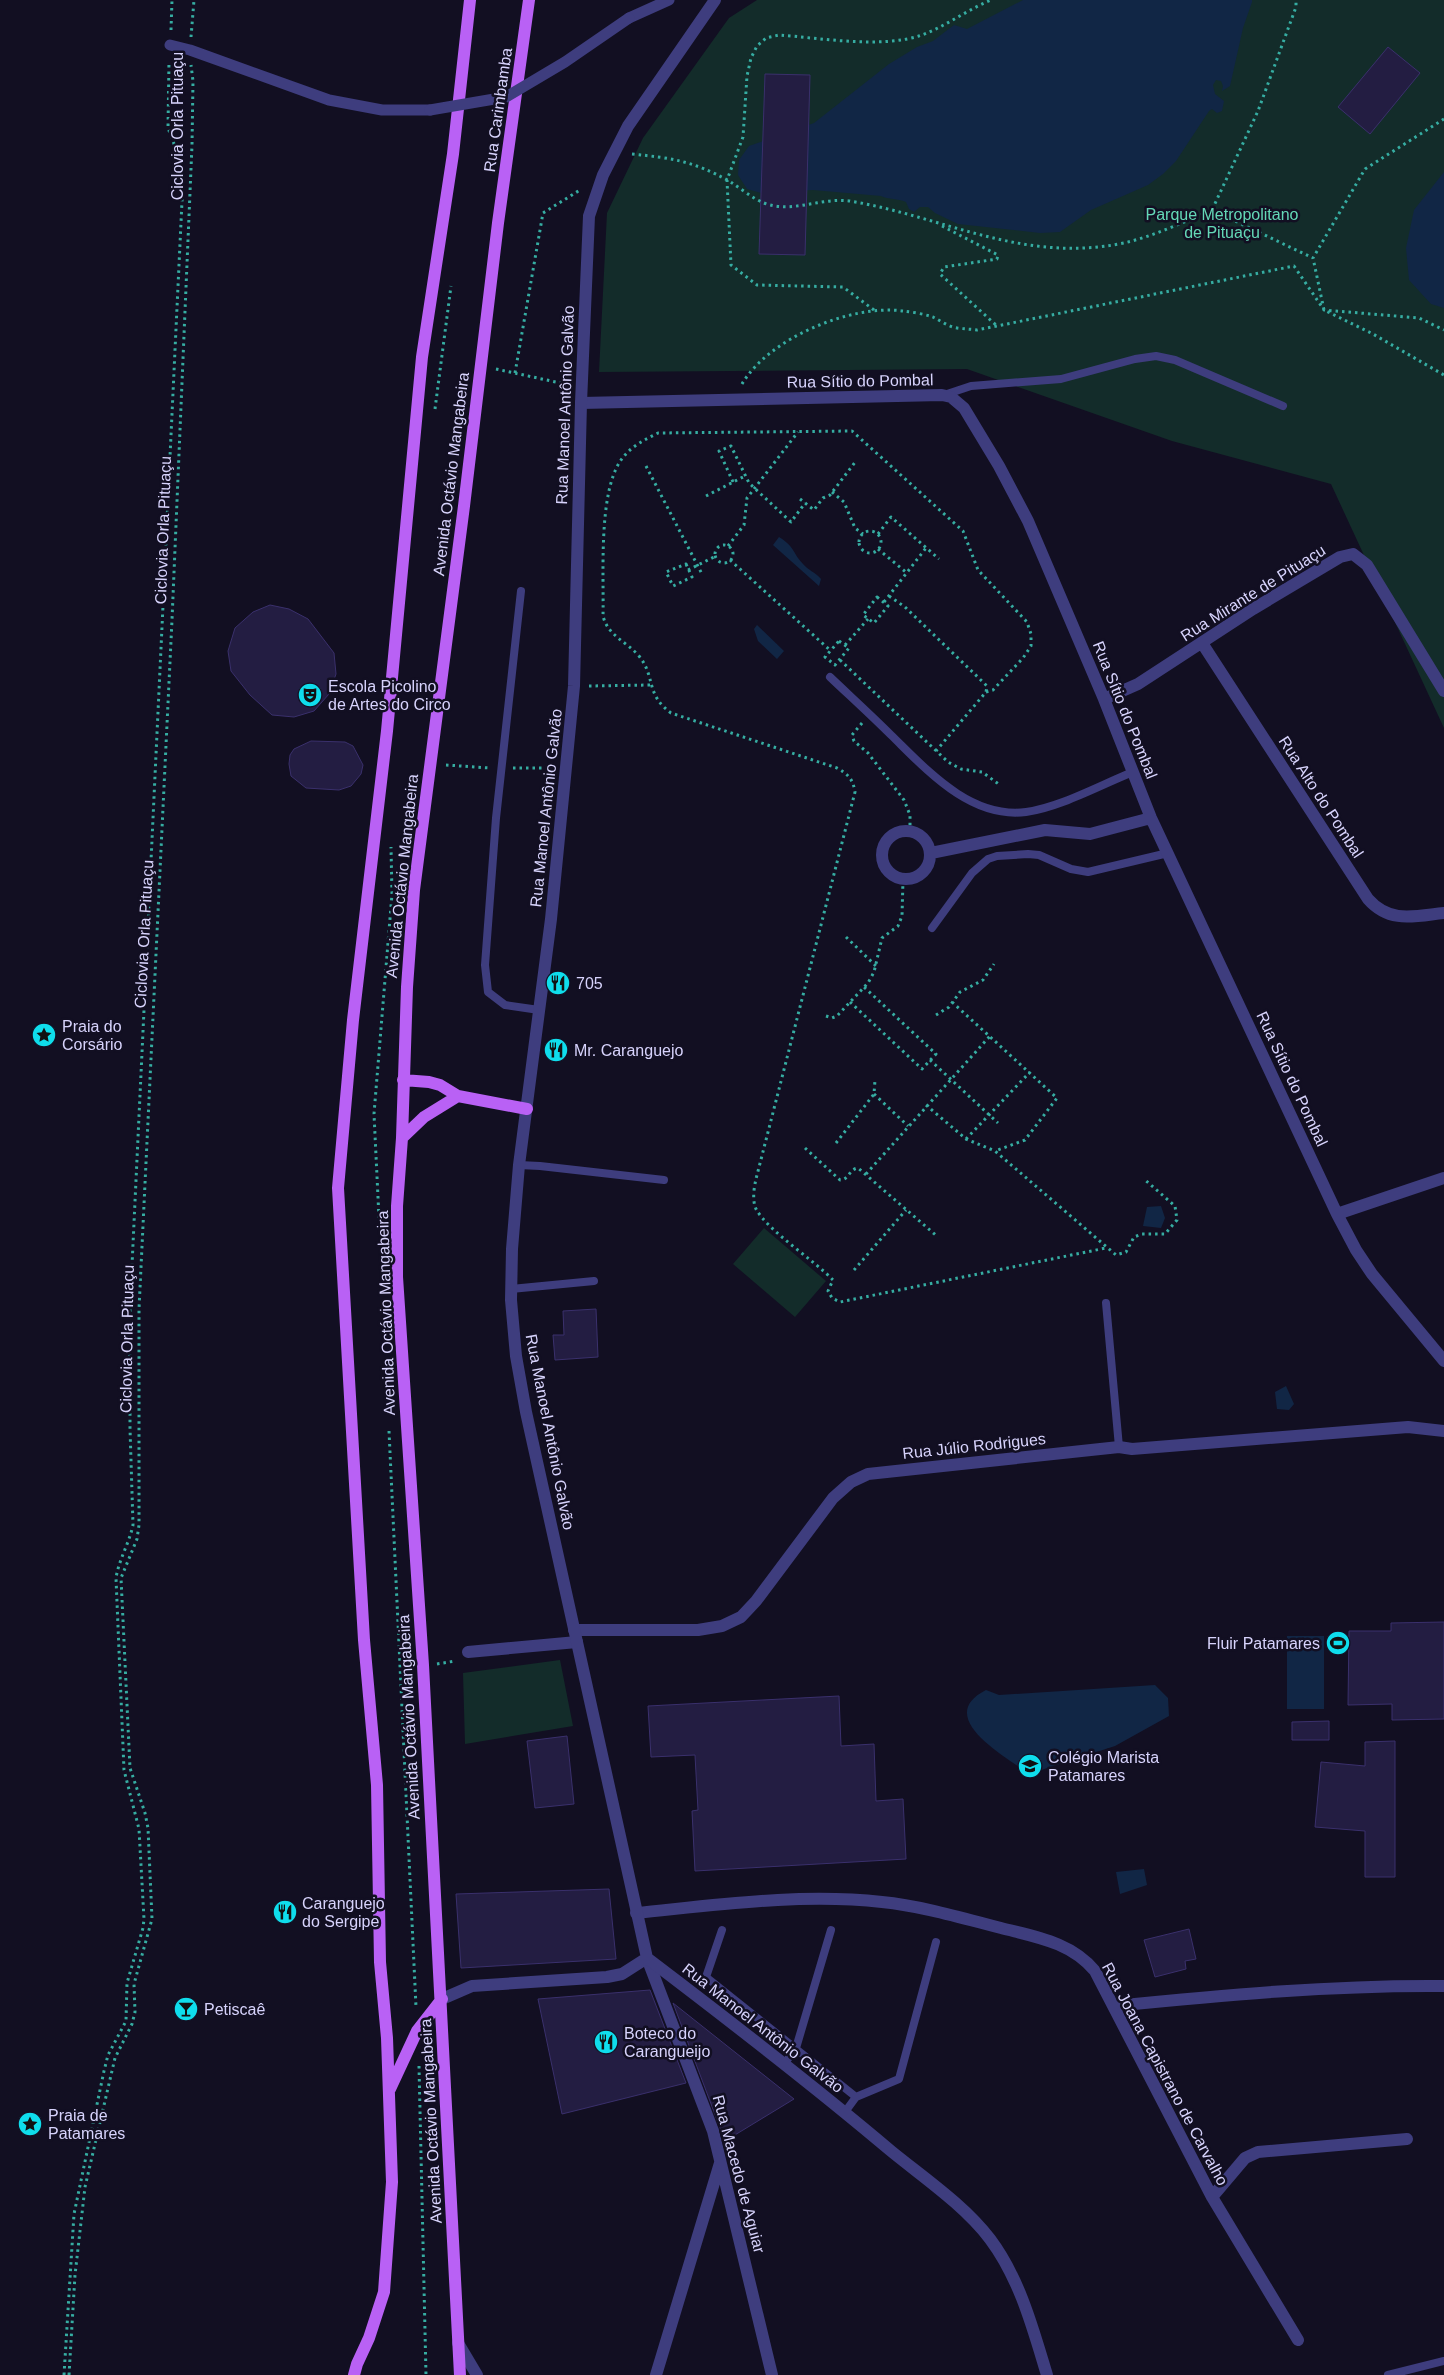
<svg xmlns="http://www.w3.org/2000/svg" width="1444" height="2375" viewBox="0 0 1444 2375" font-family="Arial,sans-serif">
  <rect width="100%" height="100%" fill="#120f22"/>
  <path fill="#132c2a" d="M757,0H1444V728L1331,484L1172,441L967,369L599,372L607,213L643,138L729,18Z
    M764,1228L826,1281L795,1317L733,1264Z
    M560,1660L573,1726L465,1744L463,1673Z"/>
  <path fill="#112645" d="M1023,0H1252V2L1243,28L1230,86L1222,91L1223,86L1221,81L1216,80L1213,85L1215,94L1224,101L1222,111L1217,113L1212,109L1209,111L1176,161L1163,174L1148,185L1091,210L1060,232L1040,233L958,224L935,213L928,207H920L914,212L909,209L906,202C897,198 889,200 881,196L813,190L761,193L747,189L738,175L739,160L749,146L814,123L889,64L917,47L933,41L954,25L967,29Z
    M1444,172V308L1431,304L1409,280L1406,248L1414,210Z
    M779,537C795,547 792,552 803,564C808,570 815,572 821,579L819,586L773,545Z
    M757,625L784,651L777,659L758,641L754,629Z
    M1161,1206L1165,1218L1161,1228L1143,1226L1147,1207Z
    M1286,1386L1294,1404L1289,1410L1277,1409L1275,1392Z
    M1287,1636H1324V1709H1287Z
    M1155,1685L1168,1698L1169,1716L1115,1746L1029,1774C1005,1756 933,1717 986,1690L999,1695Z
    M1144,1869L1147,1885L1120,1894L1116,1872Z"/>
  <path fill="#231d42" stroke="#3a306c" d="M1388,47L1420,73L1370,134L1338,107Z
    M765,74L810,75L805,255L759,254Z
    M270,605L289,609L308,619L334,653L336,674L329,694L314,711L294,717L272,715L250,695L231,671L228,651L235,628L253,612Z
    M311,741L345,742L353,746L363,765L361,774L351,786L339,790L306,788L291,776L289,764L290,755L294,749Z
    M596,1309L598,1357L555,1360L553,1335H564L563,1311Z
    M1444,1622V1719L1392,1720V1704L1348,1705L1349,1631H1391V1623Z
    M839,1696L841,1746L874,1744L876,1801L903,1799L906,1859L695,1871L692,1811L698,1810L695,1755L651,1757L648,1706Z
    M1329,1721V1740H1292V1722Z
    M567,1736L574,1804L535,1808L527,1741Z
    M1395,1741V1877H1365V1831L1315,1827L1321,1762L1365,1766V1742Z
    M609,1889L616,1959L461,1968L456,1894Z
    M1189,1929L1196,1959L1185,1961L1186,1969L1155,1977L1144,1940Z
    M650,1990L686,2083L562,2114L538,1999Z
    M673,2003L794,2099L725,2141Z"/>
  <g fill="none" stroke-linecap="round" stroke-linejoin="round">
    <path stroke="#36ada2" stroke-width="3" stroke-dasharray="2.5 4" stroke-linecap="butt" d="M171,30L172,0
      M191,37L194,0
      M1444,119L1365,169L1313,258L1324,310L1373,334L1444,375
      M632,154C672,158 693,161 729,181C740,188 752,198 764,203C792,214 821,197 850,201C945,217 1023,264 1124,243C1154,236 1184,222 1212,210L1258,111L1296,7V0
      M1212,210L1313,258
      M942,226L998,255L997,259L944,267L940,274L997,326
      M874,310L843,287L757,285L731,265L727,180L743,137L747,76L751,58L757,46L766,38L779,35C821,38 882,49 922,35C946,26 967,10 991,0
      M496,369L565,384
      M515,373L543,213L580,190
      M742,384C769,338 851,304 903,311C912,312 924,314 933,317C941,321 949,327 957,328C964,329 970,329 977,330L1294,266L1324,310L1419,318L1444,330
      M435,409L451,286
      M646,466L702,574
      M733,482L719,451L731,446L749,483L791,522L805,503
      M832,492L844,502L855,528L863,534
      M706,496L745,476
      M800,499L814,510L823,498L830,495L856,461
      M859 542a11 11 0 1 1 22 0a11 11 0 1 1-22 0Z
      M878,534L891,517L939,559
      M715 554a9 9 0 1 1 18 0a9 9 0 1 1-18 0Z
      M728,546L744,525L747,498L798,432
      M878,549L907,573
      M730,560L831,651
      M686,564L692,577L673,586L666,572Z
      M688,570L716,556
      M889,596L905,607L987,686L986,692L936,751
      M877,597L888,606L874,623L863,615Z
      M884,602L926,548
      M839,641L849,648L835,665L825,657Z
      M845,645L868,619
      M840,660L948,762L961,769L982,772L1000,785
      M589,686L651,685
      M986,692L993,690L1023,658L1031,646V634L1027,622L978,570L963,531L852,431L658,433C644,440 630,447 621,460C598,493 604,575 603,616C608,636 626,641 639,656C656,677 645,694 671,713L837,768C848,774 853,779 855,792L756,1179C754,1188 752,1200 756,1209C768,1231 814,1260 833,1280L828,1291L832,1298L840,1302L1106,1248
      M862,723L852,735L854,741L868,753L904,800L910,815V831
      M446,765L490,768
      M513,768H550
      M846,937L876,966
      M850,1002L922,1069L936,1054L864,987
      M952,1002L1057,1098L1025,1140L995,1151
      M936,1015L949,1007L960,992L983,980L994,964
      M826,1016L832,1018L837,1016L868,983L874,972L882,938L898,926L902,916L903,880
      M930,1060L998,1123
      M874,1094L908,1126
      M926,1105L966,1139L995,1151L1116,1255L1126,1252L1134,1237L1142,1234H1165L1177,1220L1175,1206L1144,1179
      M966,1139L1030,1072
      M836,1143L874,1094L875,1080
      M805,1148L840,1180C849,1180 849,1169 858,1168L938,1237
      M866,1174L990,1036
      M379,1218L374,1114L392,894L391,847
      M854,1270L906,1210
      M389,1431L416,2007
      M437,1664L455,1661
      M419,2066L426,2375
      M64,2375L74,2214L104,2071L108,2055L126,2021L127,1983L143,1928L144,1919L139,1829L124,1770L116,1578C119,1559 129,1544 133,1525L130,1428V1308L183,180L182,165L168,128L169,61
      M69,2375L75,2275L85,2187L115,2058L132,2024L135,2012L134,1984L152,1919L148,1828L145,1813L130,1768L121,1578L137,1539L139,1525V1309L172,620L192,145L193,81L191,65"/>
    <path stroke="#3e3d7e" stroke-width="8" d="M944,395L971,386L1061,379L1135,359L1156,356L1175,360L1283,406
      M521,591L496,818L485,965L488,992L505,1005L539,1010
      M830,677C850,696 871,715 891,735C927,770 970,819 1026,812C1061,807 1100,785 1133,772
      M932,928L972,873L988,859L997,856L1028,854L1039,855L1071,869L1088,872L1168,853
      M519,1165L540,1166L664,1180
      M511,1289L594,1281
      M1106,1303L1119,1447
      M722,1930L706,1977L856,2097L899,2079L936,1942
      M785,2063L796,2048L831,1930
      M845,2112L856,2097
      M1388,2375L1444,2361"/>
    <path stroke="#3e3d7e" stroke-width="11" d="M629,18L669,0
      M170,45L190,50L329,100L382,110H430"/>
    <path stroke="#3e3d7e" stroke-width="12" d="M581,403L942,395L951,397L964,408L999,466L1028,521L1104,699L1151,818L1337,1214L1356,1250L1372,1274L1444,1361
      M1202,643L1368,899C1390,924 1415,916 1444,913
      M1104,699L1138,684L1253,609L1340,557L1353,554L1367,565L1444,691
      M882 855a24 24 0 1 1 48 0a24 24 0 1 1-48 0Z
      M931,853L1045,830L1090,834L1151,818
      M1337,1214L1444,1178
      M574,1630H698L722,1626L741,1617L756,1601L833,1498L851,1482L868,1474L1119,1447L1132,1449L1408,1427L1444,1431
      M468,1652L577,1642
      M636,1913C717,1905 800,1893 882,1902C922,1906 962,1918 1001,1928C1036,1937 1071,1942 1095,1971L1212,2197L1298,2340
      M647,1958L713,2131L772,2375
      M1114,2006C1224,1995 1333,1985 1444,1986
      M1212,2197L1245,2158L1258,2152L1407,2139
      M458,2343L477,2375
      M656,2375L720,2163"/>
    <path stroke="#3e3d7e" stroke-width="12" d="M715,0L628,126L603,175L589,216L581,403L574,686L551,919L519,1165L512,1249L511,1300L516,1356L526,1412L647,1958C730,2021 812,2084 891,2151C924,2178 964,2205 990,2239C1020,2279 1033,2329 1047,2375
      M442,1999L472,1986L607,1977L622,1974L647,1958"/>
    <path stroke="#b961f5" stroke-width="12" d="M403,1080L429,1082L440,1085L458,1096L527,1109
      M402,1138L424,1117L458,1096
      M390,2089L417,2031L442,1999
      M354,2375L357,2364L369,2338L384,2292L392,2182L387,2038L380,1962L377,1785L364,1640L338,1188L353,1020L387,731L422,357L453,154L470,0
      M460,2375L423,1665L397,1277V1206L402,1138L407,987L414,890L464,506L498,223L529,0"/>
    <path stroke="#3e3d7e" stroke-width="11" d="M430,110L506,97L565,62L629,18"/>
  </g>
  <defs>
    <g id="theatre-disc" transform="scale(1.25)"><circle r="9.5" fill="#0fddec" stroke="#120f22"/><path d="M-5-5.5Q0-4 5-5.5V0Q5 5 0 6Q-5 5-5 0ZM-3.3-2.5H-1v1.5H-3.3ZM1-2.5H3.3v1.5H1ZM-2.8 1Q0 5.5 2.8 1Z" fill="#111"/></g>
    <g id="restaurant-disc" transform="scale(1.25)"><circle r="9.5" fill="#0fddec" stroke="#120f22"/><path d="M-5-6h1v4h1v-4h1v4h1v-4h1v5L-1.5 .5V6h-2V.5L-5-1ZM5-6V6H3V1.5H1.5Q1.5-4 5-6Z" fill="#111"/></g>
    <g id="sight-disc" transform="scale(1.25)"><circle r="9.5" fill="#0fddec" stroke="#120f22"/><path d="M0-6L1.8-2.2L6-1.7L2.9 1.2L3.7 5.4L0 3.3L-3.7 5.4L-2.9 1.2L-6-1.7L-1.8-2.2Z" fill="#111"/></g>
    <g id="stadium-disc" transform="scale(1.25)"><circle r="9.5" fill="#0fddec" stroke="#120f22"/><path d="M0-5a6.5 5 0 1 0 0 10a6.5 5 0 1 0 0-10ZM-3.5-1.8h7v3.6h-7Z" fill="#111"/></g>
    <g id="school-disc" transform="scale(1.25)"><circle r="9.5" fill="#0fddec" stroke="#120f22"/><path d="M0-5L7-2L0 1L-7-2ZM-4 1L0 2.5L4 1V4Q0 6-4 4Z" fill="#111"/></g>
    <g id="bar-disc" transform="scale(1.25)"><circle r="9.5" fill="#0fddec" stroke="#120f22"/><path d="M-6-5H6L.8 .8V4.5H3.5V6h-7V4.5H-.8V.8Z" fill="#111"/></g>
  </defs>
  <g fill-rule="evenodd">
    <use href="#theatre-disc" x="310" y="695"/>
    <use href="#restaurant-disc" x="558" y="983"/>
    <use href="#sight-disc" x="44" y="1035"/>
    <use href="#restaurant-disc" x="556" y="1050"/>
    <use href="#stadium-disc" x="1338" y="1643"/>
    <use href="#school-disc" x="1030" y="1766"/>
    <use href="#restaurant-disc" x="285" y="1912"/>
    <use href="#bar-disc" x="186" y="2009"/>
    <use href="#restaurant-disc" x="606" y="2042"/>
    <use href="#sight-disc" x="30" y="2124"/>
  </g>
  <g text-anchor="middle" dominant-baseline="central" stroke-width="5" stroke-linejoin="round" paint-order="stroke">
    <g font-size="16" fill="#d7d3fc" stroke="#120f22">
      <text transform="translate(498 110) rotate(-82)">Rua Carimbamba</text>
      <text transform="translate(177 126) rotate(-90)">Ciclovia Orla Pituaçu</text>
      <text transform="translate(860 381) rotate(-1)">Rua Sítio do Pombal</text>
      <text transform="translate(565 405) rotate(-88)">Rua Manoel Antônio Galvão</text>
      <text transform="translate(451 474) rotate(-83)">Avenida Octávio Mangabeira</text>
      <text transform="translate(163 530) rotate(-88)">Ciclovia Orla Pituaçu</text>
      <text transform="translate(1253 593) rotate(-32)">Rua Mirante de Pituaçu</text>
      <text transform="translate(1125 710) rotate(68)">Rua Sítio do Pombal</text>
      <text transform="translate(1321 797) rotate(57)">Rua Alto do Pombal</text>
      <text transform="translate(546 808) rotate(-84)">Rua Manoel Antônio Galvão</text>
      <text transform="translate(402 876) rotate(-84)">Avenida Octávio Mangabeira</text>
      <text transform="translate(144 934) rotate(-87)">Ciclovia Orla Pituaçu</text>
      <text transform="translate(1292 1079) rotate(65)">Rua Sítio do Pombal</text>
      <text transform="translate(386 1313) rotate(-92)">Avenida Octávio Mangabeira</text>
      <text transform="translate(127 1339) rotate(-89)">Ciclovia Orla Pituaçu</text>
      <text transform="translate(550 1432) rotate(79)">Rua Manoel Antônio Galvão</text>
      <text transform="translate(974 1446) rotate(-6)">Rua Júlio Rodrigues</text>
      <text transform="translate(409 1717) rotate(-93)">Avenida Octávio Mangabeira</text>
      <text transform="translate(763 2028) rotate(38)">Rua Manoel Antônio Galvão</text>
      <text transform="translate(1165 2074) rotate(62)">Rua Joana Capistrano de Carvalho</text>
      <text transform="translate(431 2121) rotate(-93)">Avenida Octávio Mangabeira</text>
      <text transform="translate(739 2174) rotate(75)">Rua Macedo de Aguiar</text>
    </g>
    <g font-size="16" fill="#64d8b7" stroke="#120f22">
      <text x="1222" y="214">Parque Metropolitano<tspan x="1222" dy="18">de Pituaçu</tspan></text>
    </g>
    <g font-size="16" fill="#d7d3fc" stroke="#120f22" text-anchor="start">
      <text x="328" y="686">Escola Picolino<tspan x="328" dy="18">de Artes do Circo</tspan></text>
      <text x="576" y="983">705</text>
      <text x="62" y="1026">Praia do<tspan x="62" dy="18">Corsário</tspan></text>
      <text x="574" y="1050">Mr. Caranguejo</text>
      <text x="1320" y="1643" text-anchor="end">Fluir Patamares</text>
      <text x="1048" y="1757">Colégio Marista<tspan x="1048" dy="18">Patamares</tspan></text>
      <text x="302" y="1903">Caranguejo<tspan x="302" dy="18">do Sergipe</tspan></text>
      <text x="204" y="2009">Petiscaê</text>
      <text x="624" y="2033">Boteco do<tspan x="624" dy="18">Carangueijo</tspan></text>
      <text x="48" y="2115">Praia de<tspan x="48" dy="18">Patamares</tspan></text>
    </g>
  </g>
</svg>
